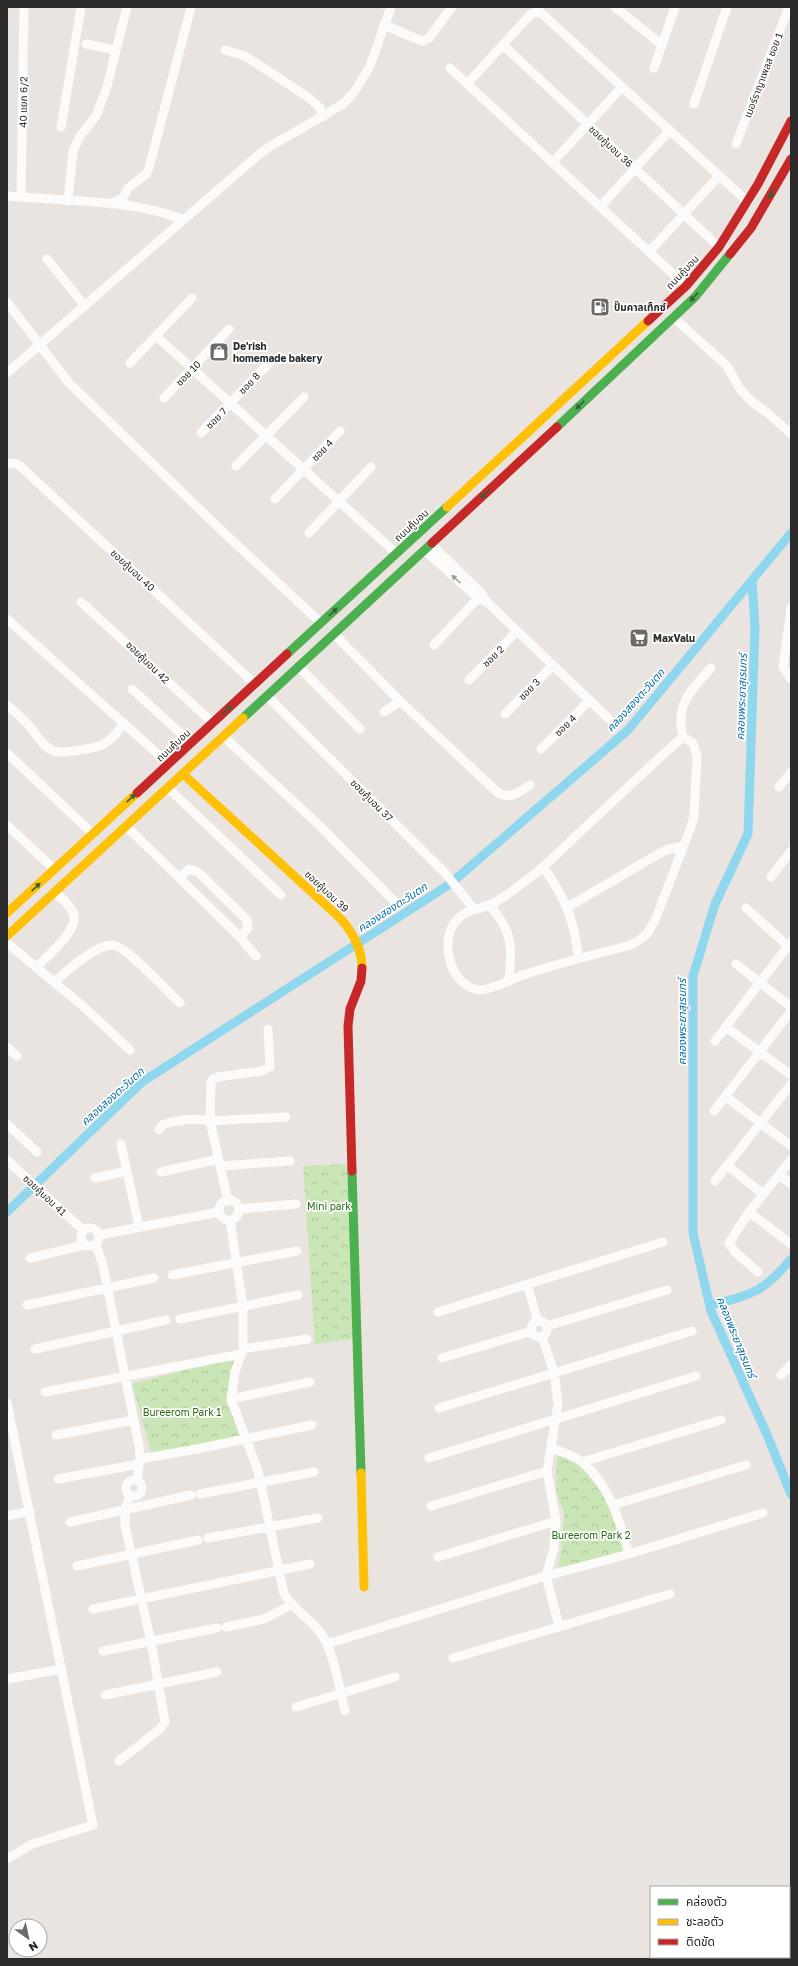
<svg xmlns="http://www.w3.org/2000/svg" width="798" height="1966" viewBox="0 0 798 1966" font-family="'Golos Text','Noto Sans Thai',sans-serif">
  <defs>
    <pattern id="park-crowns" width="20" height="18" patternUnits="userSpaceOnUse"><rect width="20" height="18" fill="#cae6b6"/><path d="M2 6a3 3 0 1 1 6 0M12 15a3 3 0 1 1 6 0" fill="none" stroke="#aec59d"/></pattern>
  </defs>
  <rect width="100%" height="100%" fill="#e9e4df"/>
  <path fill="url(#park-crowns)" d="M351,1164L353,1339L315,1344L303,1166Z
    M235,1357L226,1401L243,1441L153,1459L132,1384Z
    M558,1453L579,1463L611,1506L625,1554L563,1570L558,1565L561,1553L564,1514L557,1495L556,1474Z"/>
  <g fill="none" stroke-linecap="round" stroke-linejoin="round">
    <path stroke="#8fd7ee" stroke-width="9" d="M752,580L755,627L748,834L715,904L693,976V1233L711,1311L768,1437L791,1494
      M7,1212L142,1082L450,884L628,730L791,533
      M710,1305C751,1295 763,1293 791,1259"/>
    <path stroke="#fcfbfa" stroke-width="9" d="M615,7L662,45
      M384,25L422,41L429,38L452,7
      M86,44L116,50
      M503,45L719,247
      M225,50L245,56L308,97L320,108L323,117
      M450,68L686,286
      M654,68L675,7
      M467,84L531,14L539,11L748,202
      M694,104L727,7
      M61,127L81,7
      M736,144L789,7
      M552,163L622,87
      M7,196C60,201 135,199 183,220
      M21,197L24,7
      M68,201L73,151L80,136L96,116L106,90L127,7
      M110,204L123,198L128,188L146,174L149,168L191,7
      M600,207L670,130
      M649,252L719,176
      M47,259L85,306
      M7,302L69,383L221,530L321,623
      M673,317L727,366L740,389L751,401L769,414L791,434
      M156,336L396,553
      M130,363L192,298
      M7,373L264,150L343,104L355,91L370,66L391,7
      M164,398L229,329
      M201,433L269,363
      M7,464L14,463L20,466L255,684
      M236,466L304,397
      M275,499L340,431
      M309,533L371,467
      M431,544L482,594L487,602L609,719
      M424,550L478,598L484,601
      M81,602L213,723
      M791,608L783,667L791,679
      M7,619L169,764
      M334,634L400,701L496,791C508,801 518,793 530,785
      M434,645L482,594
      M299,667L360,729
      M469,680L517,631
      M132,689L191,743
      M267,696L446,874L473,908
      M7,705C16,712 24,720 31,728C37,735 40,742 47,747C56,754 62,752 73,751C100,747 107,748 124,723
      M384,712L400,701
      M505,714L553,665
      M223,736L320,826L395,902
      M683,737L693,743L697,756L694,815L691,827L655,920L647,934L639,940L631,945C596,954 560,963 526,974C513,978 493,990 480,990C451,988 439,942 455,922C467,908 475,911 489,905C499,902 523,883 532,876C549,863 565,846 581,831C615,800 648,767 683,737Z
      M683,737C675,705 690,691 711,668
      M541,749L590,700
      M7,753L93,834
      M779,787L791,772
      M168,788L281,895
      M7,825L54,869
      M126,826L240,937L256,956
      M543,867C564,895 576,923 578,959
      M771,877L791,851
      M179,878L189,869L198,872L247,920L248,928L240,937
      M490,905C513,934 512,944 509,979
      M568,907L655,856L666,850L683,846
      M746,908L788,946
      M7,943L84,1007L130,1050
      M736,964L791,1007
      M36,968C46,957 77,932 74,916C73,907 61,898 55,892
      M54,982C67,971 96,944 113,945C126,946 168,992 180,1003
      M726,1027L791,1075
      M268,1029L270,1067L262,1071L218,1077L213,1079L211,1083L210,1121L286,1117
      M715,1041L791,942
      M7,1047L17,1056
      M725,1096L791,1146
      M714,1111L791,1011
      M7,1124L37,1152
      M159,1130L162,1125C178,1120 194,1117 210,1121L228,1201
      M121,1144L139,1227
      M7,1160L83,1230
      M220,1166L290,1161
      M728,1166L763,1194
      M161,1172L219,1159
      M779,1175L791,1184
      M95,1178L127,1171
      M715,1181L791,1084
      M219 1210a10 10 0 1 1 20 0a10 10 0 1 1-20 0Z
      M239,1209L296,1204
      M749,1212L791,1244
      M230,1220L243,1307V1349L235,1372L231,1399L258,1471L284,1594C293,1609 309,1618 320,1632C334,1651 339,1688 345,1711
      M81 1237a9 9 0 1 1 18 0a9 9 0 1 1-18 0Z
      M99,1235L219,1212
      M96,1245L103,1265L139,1446L140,1459L137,1480
      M30,1258L84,1245
      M758,1272L735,1252L729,1243L749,1212L791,1160
      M172,1275L297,1251
      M527,1284L538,1322
      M27,1305L154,1278
      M438,1312L663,1242
      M180,1319L298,1295
      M531 1329a8 8 0 1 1 16 0a8 8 0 1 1-16 0Z
      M547,1326L667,1290
      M35,1349L166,1320
      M243,1349L307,1339
      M442,1358L532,1331
      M781,1375L791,1365
      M45,1392L241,1354
      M231,1399L310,1382
      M7,1403L93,1825L32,1844L7,1859
      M439,1408L692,1331
      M56,1435L134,1420
      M551,1448C562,1452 573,1455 582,1462C609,1484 620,1522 629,1554
      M429,1458L696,1376
      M140,1459L197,1449L312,1425
      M582,1462L721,1420
      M58,1479L139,1464
      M126 1488a8 8 0 1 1 16 0a8 8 0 1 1-16 0Z
      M200,1494L314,1472
      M613,1505L746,1465
      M431,1506L547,1471
      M7,1516L30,1511
      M70,1522L191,1495
      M208,1538L318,1518
      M438,1557L556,1521
      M77,1566L198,1540
      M93,1609L310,1564
      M559,1626L546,1576L629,1554L763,1513
      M226,1627L264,1619L291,1605
      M327,1644L546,1576L554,1548L555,1534L556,1521L547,1471L558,1404L554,1372L542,1337
      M103,1651L217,1628
      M453,1658L670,1594
      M7,1679L62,1669
      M105,1695L217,1672
      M296,1707L395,1677
      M119,1761L160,1729L165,1722L151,1642L125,1525V1510L130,1495
      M789,1952L791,1951
      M774,1959L778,1957"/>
    <path stroke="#4caf50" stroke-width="9" d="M557,427L695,297L730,254
      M287,654L447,507
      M243,718L432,543
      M352,1171L361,1473"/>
    <path stroke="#ffc107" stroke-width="9" d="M447,507L648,321
      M183,774L341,919C353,933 362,950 362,968
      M7,913L137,793
      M7,936L243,718
      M361,1473L364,1587"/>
    <path stroke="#c62828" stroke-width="9" d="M730,254L751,228L791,159
      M648,321L686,286L719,247L758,184L791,121
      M432,543L557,427
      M137,793L287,654
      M352,1171L348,1026L350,1009L361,981L362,968"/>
  </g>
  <defs><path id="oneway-solid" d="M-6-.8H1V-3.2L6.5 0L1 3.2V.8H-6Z"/></defs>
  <g fill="#385f39">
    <use href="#oneway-solid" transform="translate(772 193) rotate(120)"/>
    <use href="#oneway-solid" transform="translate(694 297) rotate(133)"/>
    <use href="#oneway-solid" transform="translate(580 405) rotate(136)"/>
    <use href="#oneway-solid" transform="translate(485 494) rotate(137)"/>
    <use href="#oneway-solid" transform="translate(333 612) rotate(-43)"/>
    <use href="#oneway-solid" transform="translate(227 710) rotate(-43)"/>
    <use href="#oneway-solid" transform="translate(131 798) rotate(-43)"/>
    <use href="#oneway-solid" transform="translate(36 887) rotate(-43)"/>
  </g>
  <use fill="#9e9d9c" href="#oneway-solid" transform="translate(456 579) rotate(-138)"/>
  <defs>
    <g id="fuel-square" transform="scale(1)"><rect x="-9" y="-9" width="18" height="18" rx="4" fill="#6d6b69" stroke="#fff"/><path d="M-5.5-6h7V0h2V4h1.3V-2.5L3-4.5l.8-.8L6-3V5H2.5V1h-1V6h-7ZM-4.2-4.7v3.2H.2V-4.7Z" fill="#fff"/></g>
    <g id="shop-square" transform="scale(1)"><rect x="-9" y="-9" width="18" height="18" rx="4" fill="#6d6b69" stroke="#fff"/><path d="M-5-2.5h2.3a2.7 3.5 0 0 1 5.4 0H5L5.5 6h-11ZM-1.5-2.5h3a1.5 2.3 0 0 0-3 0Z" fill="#fff"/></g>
    <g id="supermarket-square" transform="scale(1)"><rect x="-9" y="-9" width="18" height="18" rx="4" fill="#6d6b69" stroke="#fff"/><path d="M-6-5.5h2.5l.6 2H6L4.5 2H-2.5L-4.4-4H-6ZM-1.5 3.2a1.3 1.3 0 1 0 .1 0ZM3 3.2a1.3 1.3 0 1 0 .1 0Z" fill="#fff"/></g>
  </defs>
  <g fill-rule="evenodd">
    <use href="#fuel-square" x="600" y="307"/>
    <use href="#shop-square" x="219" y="352"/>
    <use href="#supermarket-square" x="639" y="638"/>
  </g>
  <g text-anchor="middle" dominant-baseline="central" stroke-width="3.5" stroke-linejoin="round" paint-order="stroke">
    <g font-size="10" fill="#2a2a2a" stroke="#fff">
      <text transform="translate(763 75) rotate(-69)">เมอร์ราญาเพลส ซอย 1</text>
      <text transform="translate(23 102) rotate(-89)">40 แยก 6/2</text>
      <text transform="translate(611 146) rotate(43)">ซอยคู้บอน 36</text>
      <text transform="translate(682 272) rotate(-47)">ถนนคู้บอน</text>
      <text transform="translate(188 373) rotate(-46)">ซอย 10</text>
      <text transform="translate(249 383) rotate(-46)">ซอย 8</text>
      <text transform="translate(216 418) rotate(-45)">ซอย 7</text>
      <text transform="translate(322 450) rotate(-46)">ซอย 4</text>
      <text transform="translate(411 525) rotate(-43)">ถนนคู้บอน</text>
      <text transform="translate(133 570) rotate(43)">ซอยคู้บอน 40</text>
      <text transform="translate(493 656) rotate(-45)">ซอย 2</text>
      <text transform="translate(148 662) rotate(44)">ซอยคู้บอน 42</text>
      <text transform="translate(529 689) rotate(-46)">ซอย 3</text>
      <text transform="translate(565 725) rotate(-45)">ซอย 4</text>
      <text transform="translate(173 745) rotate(-43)">ถนนคู้บอน</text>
      <text transform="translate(372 800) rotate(45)">ซอยคู้บอน 37</text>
      <text transform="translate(327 891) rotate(43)">ซอยคู้บอน 39</text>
      <text transform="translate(45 1195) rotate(43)">ซอยคู้บอน 41</text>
    </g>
    <g font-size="10" font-weight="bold" fill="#2a2a2a" stroke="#fff" text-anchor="start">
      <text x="614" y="307">ปั๊มคาลเท็กซ์</text>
      <text x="233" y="346">De'rish<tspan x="233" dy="12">homemade bakery</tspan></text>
      <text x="653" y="638">MaxValu</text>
    </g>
    <g font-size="10" fill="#296b16" stroke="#fff">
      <text x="329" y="1206">Mini park</text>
      <text x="182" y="1412">Bureerom Park 1</text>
      <text x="591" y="1535">Bureerom Park 2</text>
    </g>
    <g font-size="11" font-style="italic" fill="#066ea2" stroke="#fff">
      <text transform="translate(741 697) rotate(-88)">คลองพระยาสุเรนทร์</text>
      <text transform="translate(635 700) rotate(-48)">คลองสองตะวันตก</text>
      <text transform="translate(392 907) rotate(-33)">คลองสองตะวันตก</text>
      <text transform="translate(681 1022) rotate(-90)">คลองพระยาสุเรนทร์</text>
      <text transform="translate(112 1096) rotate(-42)">คลองสองตะวันตก</text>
      <text transform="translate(737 1337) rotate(68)">คลองพระยาสุเรนทร์</text>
    </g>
  </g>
  <rect width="798" height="1966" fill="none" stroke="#2a2a2a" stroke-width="16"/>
  <rect x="650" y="1886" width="140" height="72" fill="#ffffff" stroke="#aaaaaa"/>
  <rect x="658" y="1899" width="20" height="6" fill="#4caf50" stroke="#aaaaaa"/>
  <text x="686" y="1906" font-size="12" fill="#2a2a2a">คล่องตัว</text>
  <rect x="658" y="1919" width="20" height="6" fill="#ffc107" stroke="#aaaaaa"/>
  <text x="686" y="1926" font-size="12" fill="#2a2a2a">ชะลอตัว</text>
  <rect x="658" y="1939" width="20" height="6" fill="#c62828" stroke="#aaaaaa"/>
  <text x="686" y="1946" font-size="12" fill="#2a2a2a">ติดขัด</text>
  <g transform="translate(28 1938) rotate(147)"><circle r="19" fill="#ffffff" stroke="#aaaaaa"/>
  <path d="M0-3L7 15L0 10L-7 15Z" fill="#6d6b69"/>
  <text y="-6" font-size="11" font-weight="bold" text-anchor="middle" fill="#2a2a2a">N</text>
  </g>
</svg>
